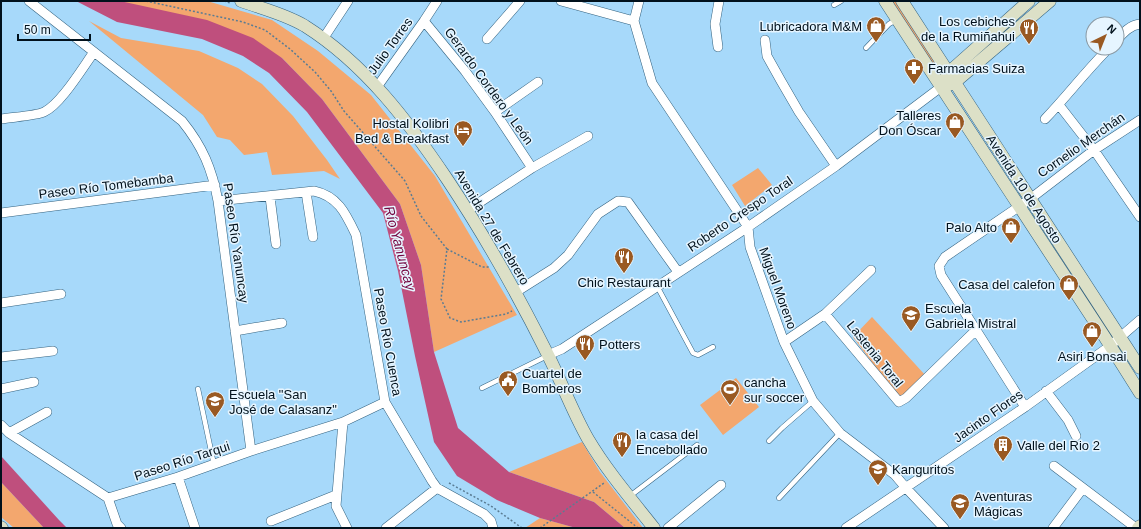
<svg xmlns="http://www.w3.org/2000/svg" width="1141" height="529" viewBox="0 0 1141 529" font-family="Helvetica,sans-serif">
  <rect width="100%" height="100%" fill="#a7d9fa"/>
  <path fill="#f3a76e" d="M120,1H207L272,20L318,51L371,95L435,176L517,315L434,352L421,265L400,204L322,99L282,58Z
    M885,1H902L944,67L933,74Z
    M89,21L121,38L199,51L238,68L262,84L293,116L327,160L340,179L324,171L272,175L267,152L244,155L230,140L217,137L203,115Z
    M758,168L772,185L745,206L732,185Z
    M872,317L926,376L906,395L898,397L853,337Z
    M736,378L759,407L723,435L700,405Z
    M582,442L600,472L643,528H625L594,502L509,472Z
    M1,482L44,528H14L1,517Z
    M540,518L576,528H525Z"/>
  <path fill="#bf4f7d" d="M76,1H120L207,20L253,38L282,58L322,99L400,204L421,265L434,352L458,428L509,472L594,502L625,528H576L540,518L497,500L457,476L434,442L415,356L398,271L383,213L307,112L269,73L243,56L202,39L117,22Z
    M1,456L59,520L67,528H44L1,482Z"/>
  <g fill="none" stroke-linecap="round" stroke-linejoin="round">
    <g stroke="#346380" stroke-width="5.5">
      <path id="lane" d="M834,5L841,1
        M866,48L889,24L896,20
        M657,286L693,353L698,355L713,347
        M482,388L547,356
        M198,389L214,465
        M769,441L782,428L813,401
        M630,496L697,445
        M779,498L840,433"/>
    </g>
    <g stroke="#346380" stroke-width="10">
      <path id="street" d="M29,1L182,121C203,147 212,169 218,201L251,451
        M561,1L634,21
        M639,1L634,21L652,83L748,227L750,247L784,342L813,401L840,433L895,475L906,488L944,528
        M424,21L465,71L495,112L532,168
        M323,39L348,1
        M487,39L520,1
        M765,40L767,56L781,81L799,112L836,166
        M1117,40C1123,33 1130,25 1140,24
        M718,47L715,24L719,1
        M377,87L424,21L437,1
        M1059,105L1094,150L1140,217
        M495,112L538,82
        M1,119C12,117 35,116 44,112C61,104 83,67 94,52
        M1045,119C1067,96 1086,71 1109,48
        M306,192L313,237
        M270,197L276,244
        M218,201L314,191C338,196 346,214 356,235L385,402L432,481L437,488L484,514L491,521L493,528
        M468,210L532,168L588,136
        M1,213L215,185
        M516,292L554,268L568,255L598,214L618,201L628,202L678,272
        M1,303L61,294
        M825,314L899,402L906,398L976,330
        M235,331L282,323
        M784,342L825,314L871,270
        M548,355L562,349L748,227L836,166L941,87
        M1,357L53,351
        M1,389L34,382
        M1046,391L1068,420L1076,436
        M1025,407L941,275L939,266L945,257L1030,199L1094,150L1140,120
        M343,422L336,506L347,528
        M1,425L9,433L108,498
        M9,433L47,412
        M1054,466L1136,528
        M178,477L195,528
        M108,498L178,477L251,451L343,422L385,402
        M108,498L117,524L121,528
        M271,521L336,495
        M386,528L437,488
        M668,528L721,485
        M846,528L1025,407L1110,346L1140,320
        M1053,528L1083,488"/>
    </g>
    <g stroke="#346380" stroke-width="13">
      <path id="secondary" d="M241,1C263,9 285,14 305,26C365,64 408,121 447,179C485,236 518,295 548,355C562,383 573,413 588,439C607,471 631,499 654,528
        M885,1L1104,336L1140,393
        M902,1L1140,368
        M945,79L948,73L1029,1
        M948,85L954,83L1050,1
        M1,527L2,528
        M1138,528L1140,526"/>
    </g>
    <path stroke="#5a7c93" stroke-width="1.5" stroke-dasharray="2 2" stroke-linecap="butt" d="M146,1L243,22L265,30L290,49L315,72L331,91L344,111L405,181L421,216L447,249L441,299L450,318L461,322L506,314L512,311
      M224,1L230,3
      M447,249L482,267H489
      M449,483L491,506L522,528
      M593,492L638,528
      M540,528L604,483"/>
    <use href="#lane" stroke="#fff" stroke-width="4.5"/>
    <use href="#street" stroke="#fff" stroke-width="9"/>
    <use href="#secondary" stroke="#dce0c7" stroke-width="12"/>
  </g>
  <defs>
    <g id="shop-pin" transform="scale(1)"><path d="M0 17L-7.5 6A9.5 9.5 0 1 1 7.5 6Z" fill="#995922" stroke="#e6f5ff"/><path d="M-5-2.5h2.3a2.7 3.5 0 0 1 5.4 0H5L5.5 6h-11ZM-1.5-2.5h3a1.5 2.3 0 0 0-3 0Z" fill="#fff"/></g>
    <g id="restaurant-pin" transform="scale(1)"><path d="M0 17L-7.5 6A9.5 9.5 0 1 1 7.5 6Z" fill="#995922" stroke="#e6f5ff"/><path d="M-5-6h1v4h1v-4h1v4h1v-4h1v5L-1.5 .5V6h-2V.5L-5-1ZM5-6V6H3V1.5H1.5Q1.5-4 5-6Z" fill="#fff"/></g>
    <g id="pharmacy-pin" transform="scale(1)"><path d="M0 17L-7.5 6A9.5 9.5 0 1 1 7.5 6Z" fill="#995922" stroke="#e6f5ff"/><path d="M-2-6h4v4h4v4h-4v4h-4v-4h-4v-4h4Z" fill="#fff"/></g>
    <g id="hotel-pin" transform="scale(1)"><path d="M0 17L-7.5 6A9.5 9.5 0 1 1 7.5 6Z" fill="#995922" stroke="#e6f5ff"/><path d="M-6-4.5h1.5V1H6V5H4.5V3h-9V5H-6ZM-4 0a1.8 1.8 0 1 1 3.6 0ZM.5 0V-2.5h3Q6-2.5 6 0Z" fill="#fff"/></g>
    <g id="school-pin" transform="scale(1)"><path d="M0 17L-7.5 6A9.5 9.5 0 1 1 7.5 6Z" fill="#995922" stroke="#e6f5ff"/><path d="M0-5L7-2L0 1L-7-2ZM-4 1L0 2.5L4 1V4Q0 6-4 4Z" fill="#fff"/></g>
    <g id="civic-pin" transform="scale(1)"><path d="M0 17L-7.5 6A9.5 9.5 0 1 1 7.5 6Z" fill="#995922" stroke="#e6f5ff"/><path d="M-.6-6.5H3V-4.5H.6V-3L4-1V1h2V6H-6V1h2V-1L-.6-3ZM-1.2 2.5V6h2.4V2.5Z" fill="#fff"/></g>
    <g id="stadium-pin" transform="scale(1)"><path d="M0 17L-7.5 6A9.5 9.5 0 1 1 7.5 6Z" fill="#995922" stroke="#e6f5ff"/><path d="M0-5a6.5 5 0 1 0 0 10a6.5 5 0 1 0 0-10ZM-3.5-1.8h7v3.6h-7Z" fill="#fff"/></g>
    <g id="building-pin" transform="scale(1)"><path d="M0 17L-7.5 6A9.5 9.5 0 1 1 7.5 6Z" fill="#995922" stroke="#e6f5ff"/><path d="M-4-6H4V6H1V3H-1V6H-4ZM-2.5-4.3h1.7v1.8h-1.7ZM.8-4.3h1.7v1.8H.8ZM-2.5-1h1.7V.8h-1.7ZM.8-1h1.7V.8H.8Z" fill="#fff"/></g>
  </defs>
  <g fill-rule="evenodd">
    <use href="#shop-pin" x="876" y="26"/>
    <use href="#restaurant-pin" x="1029" y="28"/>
    <use href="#pharmacy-pin" x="914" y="68"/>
    <use href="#shop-pin" x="955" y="122"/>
    <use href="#hotel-pin" x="463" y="130"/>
    <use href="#shop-pin" x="1011" y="227"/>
    <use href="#restaurant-pin" x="624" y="257"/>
    <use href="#shop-pin" x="1069" y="284"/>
    <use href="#school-pin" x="911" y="315"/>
    <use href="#shop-pin" x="1092" y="331"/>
    <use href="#restaurant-pin" x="585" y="344"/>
    <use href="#civic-pin" x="508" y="380"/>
    <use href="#stadium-pin" x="730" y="389"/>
    <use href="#school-pin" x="215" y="401"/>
    <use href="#restaurant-pin" x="622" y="441"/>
    <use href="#building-pin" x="1003" y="445"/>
    <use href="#school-pin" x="878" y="469"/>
    <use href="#school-pin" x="960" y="503"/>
  </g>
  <g text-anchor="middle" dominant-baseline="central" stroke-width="3" stroke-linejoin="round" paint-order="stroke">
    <g font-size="13" fill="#01111c" stroke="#e6f5ff" text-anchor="start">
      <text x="1015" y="21" text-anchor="end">Los cebiches<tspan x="1015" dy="15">de la Rumiñahui</tspan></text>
      <text x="862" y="26" text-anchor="end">Lubricadora M&amp;M</text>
      <text x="928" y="68">Farmacias Suiza</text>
      <text x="941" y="115" text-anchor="end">Talleres<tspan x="941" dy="15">Don Óscar</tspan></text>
      <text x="449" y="123" text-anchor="end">Hostal Kolibri<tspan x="449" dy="15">Bed &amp; Breakfast</tspan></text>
      <text x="997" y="227" text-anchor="end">Palo Alto</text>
      <text x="624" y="282" text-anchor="middle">Chic Restaurant</text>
      <text x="1055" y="284" text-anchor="end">Casa del calefon</text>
      <text x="925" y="308">Escuela<tspan x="925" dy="15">Gabriela Mistral</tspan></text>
      <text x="599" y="344">Potters</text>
      <text x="1092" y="356" text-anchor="middle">Asiri Bonsai</text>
      <text x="522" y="373">Cuartel de<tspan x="522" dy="15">Bomberos</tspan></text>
      <text x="744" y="382">cancha<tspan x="744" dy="15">sur soccer</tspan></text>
      <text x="229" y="394">Escuela "San<tspan x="229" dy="15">José de Calasanz"</tspan></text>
      <text x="636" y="434">la casa del<tspan x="636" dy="15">Encebollado</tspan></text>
      <text x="1017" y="445">Valle del Rio 2</text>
      <text x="892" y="469">Kanguritos</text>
      <text x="974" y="496">Aventuras<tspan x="974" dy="15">Mágicas</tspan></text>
    </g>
    <g font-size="13" fill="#01111c" stroke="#e6f5ff">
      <text transform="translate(390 46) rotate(-54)">Julio Torres</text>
      <text transform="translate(489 86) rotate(54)">Gerardo Cordero y León</text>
      <text transform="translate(1081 145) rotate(-35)">Cornelio Merchán</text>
      <text transform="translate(106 186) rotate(-7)">Paseo Río Tomebamba</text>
      <text transform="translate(1024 189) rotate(57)">Avenida 10 de Agosto</text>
      <text transform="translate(740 214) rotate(-34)">Roberto Crespo Toral</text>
      <text transform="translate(492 227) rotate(59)">Avenida 27 de Febrero</text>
      <text transform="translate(236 243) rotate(82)">Paseo Río Yanuncay</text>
      <text transform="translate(778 288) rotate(70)">Miguel Moreno</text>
      <text transform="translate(388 342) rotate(80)">Paseo Río Cuenca</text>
      <text transform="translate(875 354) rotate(51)">Lastenia Toral</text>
      <text transform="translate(988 416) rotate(-35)">Jacinto Flores</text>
      <text transform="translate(182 461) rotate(-18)">Paseo Río Tarqui</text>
    </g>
    <g font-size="14" font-style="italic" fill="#740640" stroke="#e6f5ff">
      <text transform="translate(400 248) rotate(75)">Río Yanuncay</text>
    </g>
  </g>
  <rect width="1141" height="529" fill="none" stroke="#01111c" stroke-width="4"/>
  <g transform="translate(1105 36) rotate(43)"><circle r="19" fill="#e6f5ff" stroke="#8a9aa4"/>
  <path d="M0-3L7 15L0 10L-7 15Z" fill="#995922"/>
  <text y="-6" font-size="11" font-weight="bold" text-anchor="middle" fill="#01111c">N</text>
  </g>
  <path d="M18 34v6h72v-6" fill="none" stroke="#01111c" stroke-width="2"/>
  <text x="24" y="34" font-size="12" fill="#01111c" stroke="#e6f5ff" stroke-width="3" paint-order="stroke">50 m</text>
</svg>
